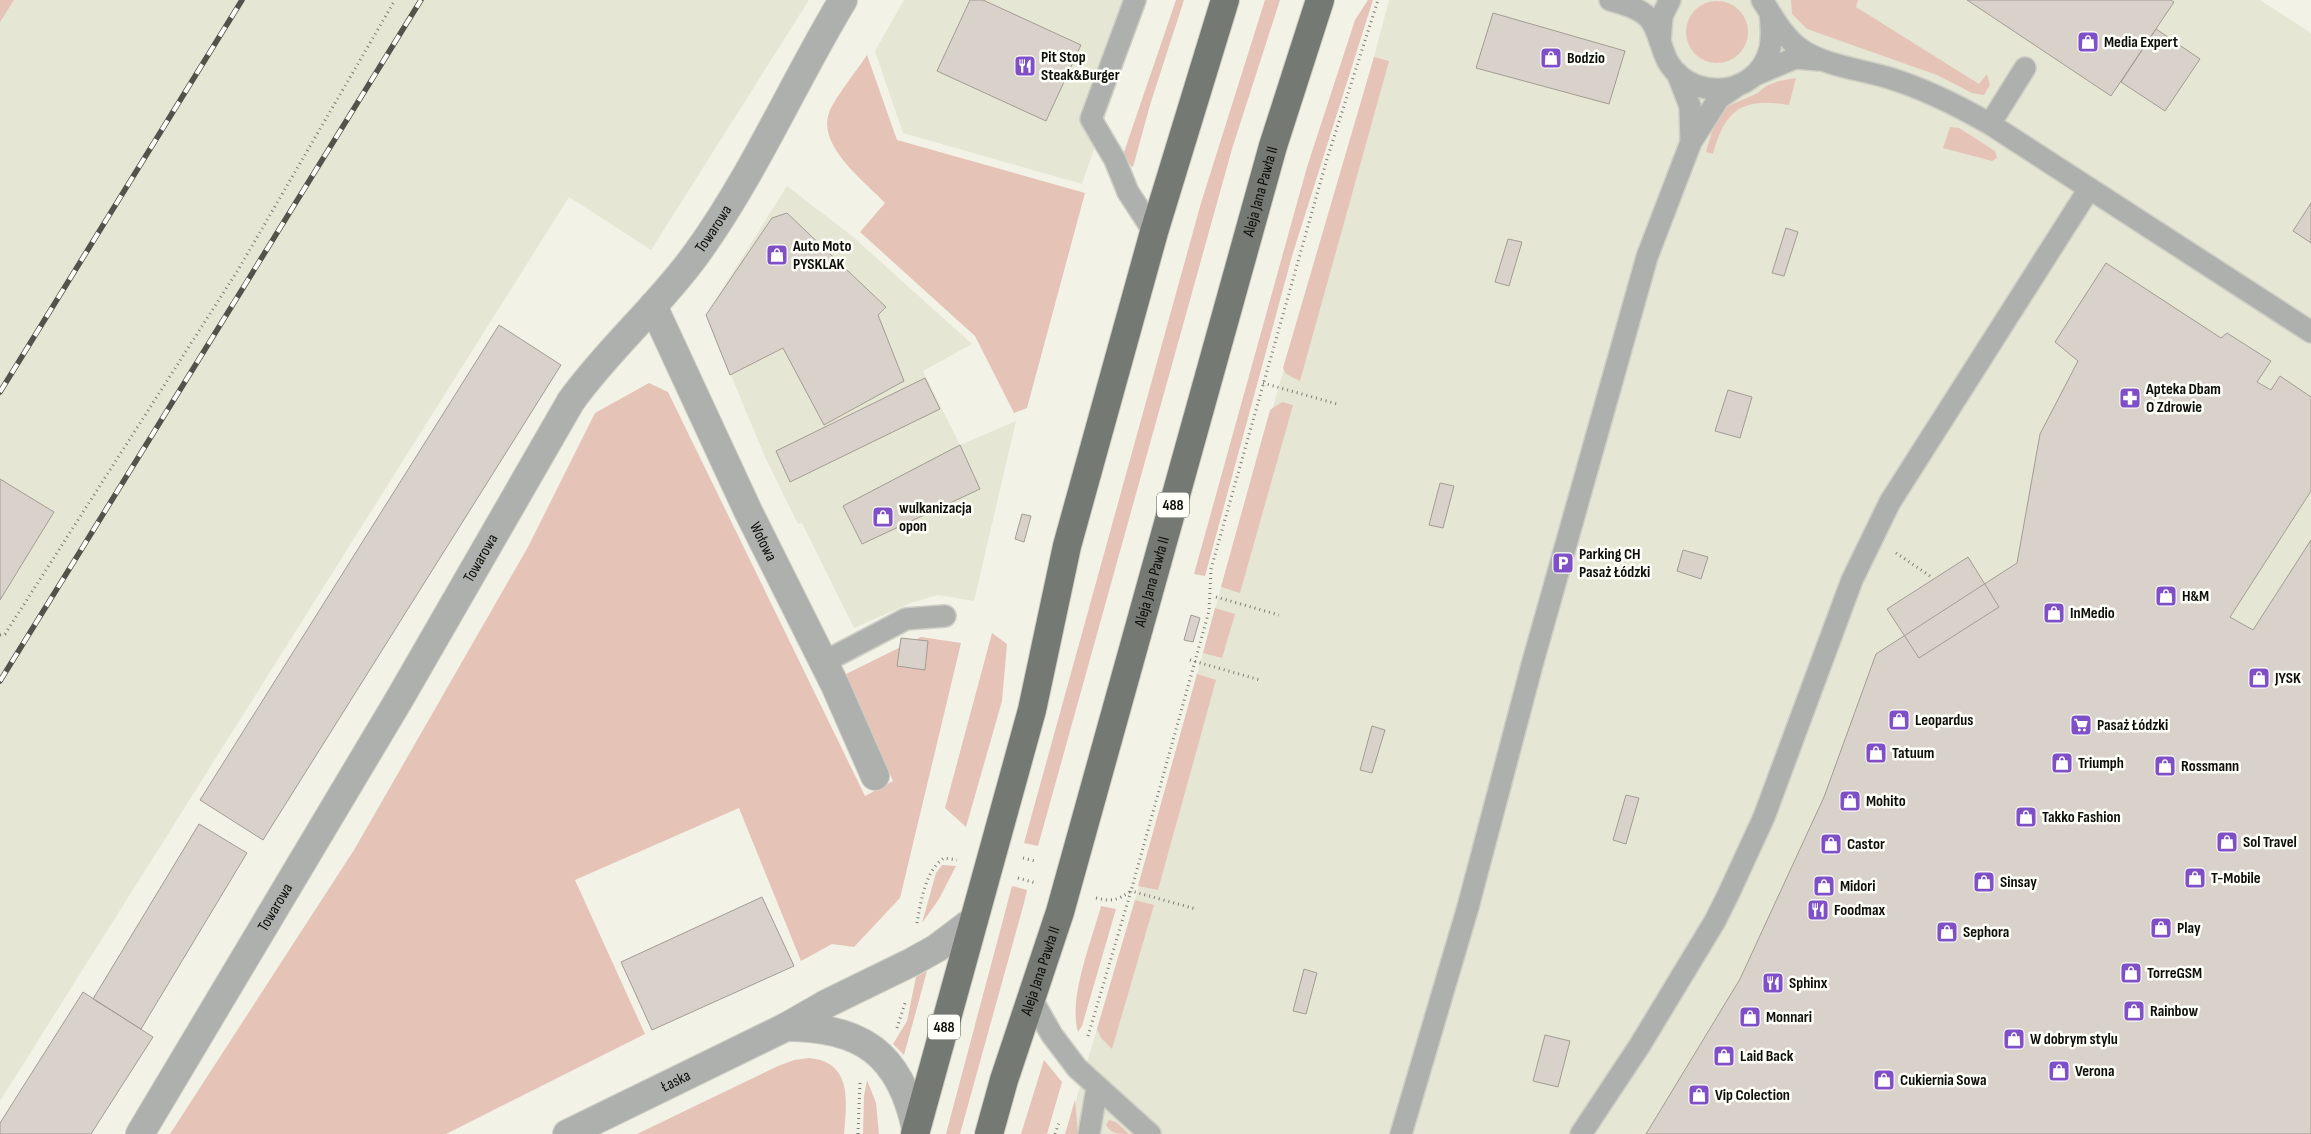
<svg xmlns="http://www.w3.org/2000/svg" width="2311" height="1134" viewBox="0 0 2311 1134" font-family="'Sofia Sans Condensed',sans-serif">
  <rect width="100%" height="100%" fill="#f2f2e7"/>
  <path fill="#e6e6d4" d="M0,0H809L651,250L569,197L0,1101Z
    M904,0H1146L1082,184L903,133L875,51Z
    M1389,0H2260L2311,33V1134H1066L1135,900L1221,587L1374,57Z
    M787,186L852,236L972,344L923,371L960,445L1016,421L974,601L938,595L913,602L854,628L802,523L798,524L765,457L706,315Z"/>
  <path fill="#e6c3b7" d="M0,0H14L0,22Z
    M1176,0H1184L1150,105L1133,167L1131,166L1123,155Z
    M1265,0H1280L1232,149L1038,846L1024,843L1201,203Z
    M1368,0H1373L1292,256L1205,576L1194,574L1307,167L1355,20Z
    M1791,0H1858L1856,7L1979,84L1987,74L1990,85L1984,95L1972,93L1937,75L1807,29L1792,14Z
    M1686 32a31 31 0 1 1 62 0a31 31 0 1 1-62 0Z
    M867,55L897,140L1085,193L1027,408L1014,413L975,336L860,232L885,203C865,182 817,146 829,113C833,100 858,69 867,55Z
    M1374,57L1389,61L1300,381L1286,374L1283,368Z
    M1796,78L1789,105C1743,97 1725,109 1713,154L1706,152L1715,121L1726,107L1758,93L1766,86L1779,81Z
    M1950,127L1959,128L1995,151L1997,158L1992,161L1943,148Z
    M649,383L668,392L865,796L893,781L846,674L921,637L961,643L900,898L854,947L832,944L801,961L739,808L575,880L645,1034L446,1134H170L354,850L528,547L595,413Z
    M1282,402L1293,405L1240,593L1221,587L1270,410Z
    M1215,608L1235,614L1222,658L1203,653Z
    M992,633L1007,644L1002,701L966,827L945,808Z
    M1197,674L1216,680L1158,890L1138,886Z
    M942,865L956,866L939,899L922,923L936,873Z
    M1012,886L1027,890L1024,903L960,1134H946Z
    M1135,900L1154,905L1112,1049L1101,1038L1097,1029Z
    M1101,906L1116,909L1082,1026L1078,1032C1068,998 1092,940 1101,906Z
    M927,971L904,1055L893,1044L907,1021L916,977Z
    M809,1058C852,1062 847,1100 844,1134H637L778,1066L794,1060Z
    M1044,1060L1062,1082L1047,1134H1021Z
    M867,1080L876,1103L879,1134H863L864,1096Z
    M1075,1100L1078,1134H1065Z
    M1109,1120L1116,1122L1129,1134C1119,1134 1111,1134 1106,1125Z"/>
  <path fill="#d9d2ca" stroke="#a29c93" d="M970,0H983L1081,45L1046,121L937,71Z
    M1967,0H2171L2174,2L2111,96Z
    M1493,13L1625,51L1609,104L1476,68Z
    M2156,29L2200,59L2165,111L2121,82Z
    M2311,203V243L2293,231Z
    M787,213L886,307L878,315L904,381L824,425L783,348L730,375L706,315L772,218Z
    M1786,228L1798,232L1784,276L1772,273Z
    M1508,239L1522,242L1509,286L1495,282Z
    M2106,263L2221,338L2227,333L2271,361L2257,382L2271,390L2280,376L2311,397V491L2230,617L2253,630L2311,540V1134H1646L1740,979L1824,797L1876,654L2017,563L2040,434L2078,361L2055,342Z
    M499,325L561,365L263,840L200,800Z
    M925,378L940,409L790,482L776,451Z
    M1728,390L1752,397L1740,438L1715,431Z
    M960,445L980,489L862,544L843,506Z
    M0,479L54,512L0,600Z
    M1440,483L1454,486L1443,528L1429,525Z
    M1022,514L1031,516L1024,542L1015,539Z
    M1683,550L1708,557L1701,579L1677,571Z
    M1968,557L1999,607L1919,658L1887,609Z
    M1191,615L1200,618L1193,642L1184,640Z
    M901,638L928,641L925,670L897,666Z
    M1372,726L1385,730L1372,773L1360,770Z
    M1626,795L1639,798L1626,844L1613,840Z
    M199,824L247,853L141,1029L93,999Z
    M762,897L794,966L652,1030L621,962Z
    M1304,969L1317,973L1306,1014L1293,1011Z
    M83,992L153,1037L91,1134H0V1123Z
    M1545,1035L1570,1041L1558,1087L1533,1081Z"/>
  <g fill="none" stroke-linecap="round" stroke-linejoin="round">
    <g stroke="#cecec4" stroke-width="24">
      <path id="service" d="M1135,0L1091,119L1115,160L1128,192L1154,232
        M1610,0C1623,4 1637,7 1648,17C1660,29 1660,51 1670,65C1688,91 1726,97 1751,78C1773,61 1773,38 1770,13
        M1762,0C1773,17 1783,36 1799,48C1824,66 1860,69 1889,78C1925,89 1957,105 1990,124L2311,332
        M1660,42L1662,16L1670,0
        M1677,73L1690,106L1691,141
        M1755,75L1795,58L1819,60
        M1990,124L2025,68
        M824,662L906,619L945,616
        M1031,998L1052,1035L1077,1068L1150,1134
        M1089,1134L1097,1088
        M1401,1134L1468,907L1532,665L1647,257L1691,142L1719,98L1738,85
        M1581,1134L1640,1045L1715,921L1728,895L1764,817L1852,580L1890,502L2089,189"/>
    </g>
    <g stroke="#cecec4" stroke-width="30">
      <g id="minor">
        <path id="s1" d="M653,306L748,511L835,685L875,776"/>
        <path d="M786,1027C861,1027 900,1053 916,1129"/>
        <path id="s2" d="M140,1134L400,698L571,401C609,348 659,306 697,253C754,174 793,83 843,0"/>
        <path id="s3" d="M567,1134L786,1027L828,1003L912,962L937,948L974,920"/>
      </g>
    </g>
    <g stroke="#cecec4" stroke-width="30">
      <g id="primary">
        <path d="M915,1134L1032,710L1067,546L1154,232L1225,0"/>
        <path id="s4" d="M989,1134L1004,1080L1060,912L1273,146L1320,0"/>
      </g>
    </g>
    <path stroke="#7d7d76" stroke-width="3" stroke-dasharray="1 4" stroke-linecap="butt" d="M1263,383L1337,404
      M1896,553L1933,578
      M1216,597L1279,615
      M0,635L5,634L238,270L395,0
      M1190,660L1260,680
      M1023,858L1035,861
      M1018,878L1036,883
      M1096,898C1112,902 1118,900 1131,891L1209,611L1211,569L1327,159L1378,0
      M917,923C921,901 925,871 944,858L957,860
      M897,1028L906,1000
      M1088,1036L1131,891L1196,909
      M858,1134L860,1082
      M1055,1134L1060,1120"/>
    <use href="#service" stroke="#adb0ac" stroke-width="21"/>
    <use href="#minor" stroke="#adb0ac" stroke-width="28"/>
    <use href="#primary" stroke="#747973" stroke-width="28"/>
    <g stroke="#53534c" stroke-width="5.5">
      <path id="rail" d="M0,392L242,0
        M0,681L421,0"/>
    </g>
    <use href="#rail" stroke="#fffff9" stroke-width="4" stroke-dasharray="11" stroke-linecap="butt"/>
  </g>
  <defs>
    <g id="shop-square" transform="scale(1.125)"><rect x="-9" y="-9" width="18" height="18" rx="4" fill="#7e4fc7" stroke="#fffff9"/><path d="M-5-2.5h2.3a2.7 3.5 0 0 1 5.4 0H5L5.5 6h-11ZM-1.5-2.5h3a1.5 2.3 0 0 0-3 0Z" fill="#fff"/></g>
    <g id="restaurant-square" transform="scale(1.125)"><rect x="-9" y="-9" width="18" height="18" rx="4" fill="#7e4fc7" stroke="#fffff9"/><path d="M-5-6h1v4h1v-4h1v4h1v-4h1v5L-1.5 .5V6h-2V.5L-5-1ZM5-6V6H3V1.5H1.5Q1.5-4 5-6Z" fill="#fff"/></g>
    <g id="pharmacy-square" transform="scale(1.125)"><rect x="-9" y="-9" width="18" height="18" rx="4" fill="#7e4fc7" stroke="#fffff9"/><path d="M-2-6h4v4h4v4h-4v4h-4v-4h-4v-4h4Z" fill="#fff"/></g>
    <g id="parking-square" transform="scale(1.125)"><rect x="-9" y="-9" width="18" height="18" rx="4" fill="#7e4fc7" stroke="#fffff9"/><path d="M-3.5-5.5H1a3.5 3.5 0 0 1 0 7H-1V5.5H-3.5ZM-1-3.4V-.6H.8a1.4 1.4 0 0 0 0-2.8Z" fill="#fff"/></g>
    <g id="supermarket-square" transform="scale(1.125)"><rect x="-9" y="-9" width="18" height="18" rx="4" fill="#7e4fc7" stroke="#fffff9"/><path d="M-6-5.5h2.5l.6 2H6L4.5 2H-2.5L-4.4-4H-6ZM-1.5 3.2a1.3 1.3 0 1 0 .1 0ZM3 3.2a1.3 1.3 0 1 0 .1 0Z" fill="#fff"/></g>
  </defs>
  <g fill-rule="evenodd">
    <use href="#shop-square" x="2088" y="42"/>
    <use href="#shop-square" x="1551" y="58"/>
    <use href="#restaurant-square" x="1025" y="66"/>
    <use href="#shop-square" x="777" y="255"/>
    <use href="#pharmacy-square" x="2130" y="398"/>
    <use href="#shop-square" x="883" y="517"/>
    <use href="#parking-square" x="1563" y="563"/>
    <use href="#shop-square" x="2166" y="596"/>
    <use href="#shop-square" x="2054" y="613"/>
    <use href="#shop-square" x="2259" y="678"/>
    <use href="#shop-square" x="1899" y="720"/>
    <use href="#supermarket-square" x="2081" y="725"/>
    <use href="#shop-square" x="1876" y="753"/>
    <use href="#shop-square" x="2062" y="763"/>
    <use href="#shop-square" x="2165" y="766"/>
    <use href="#shop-square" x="1850" y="801"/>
    <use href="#shop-square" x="2026" y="817"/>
    <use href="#shop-square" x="2227" y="842"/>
    <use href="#shop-square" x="1831" y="844"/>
    <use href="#shop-square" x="2195" y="878"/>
    <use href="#shop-square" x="1984" y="882"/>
    <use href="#shop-square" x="1824" y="886"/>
    <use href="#restaurant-square" x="1818" y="910"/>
    <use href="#shop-square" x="2161" y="928"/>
    <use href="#shop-square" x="1947" y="932"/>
    <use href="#shop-square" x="2131" y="973"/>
    <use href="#restaurant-square" x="1773" y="983"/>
    <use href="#shop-square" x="2134" y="1011"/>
    <use href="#shop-square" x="1750" y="1017"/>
    <use href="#shop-square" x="2014" y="1039"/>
    <use href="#shop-square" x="1724" y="1056"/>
    <use href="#shop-square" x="2059" y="1071"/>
    <use href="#shop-square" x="1884" y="1080"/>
    <use href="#shop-square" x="1699" y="1095"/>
  </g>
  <g text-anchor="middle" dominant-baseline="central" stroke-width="5" stroke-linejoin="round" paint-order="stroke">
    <g fill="#fffff9" stroke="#565652" stroke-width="1">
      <rect x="1157" y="492.5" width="32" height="25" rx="4"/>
      <rect x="928" y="1014.5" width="32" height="25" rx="4"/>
    </g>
    <g font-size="15" font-weight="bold" fill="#0e0e0a">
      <text x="1173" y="505">488</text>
      <text x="944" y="1027">488</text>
    </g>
    <g font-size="16" font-weight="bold" fill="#0e0e0a" stroke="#fffff9" text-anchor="start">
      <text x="2104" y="42">Media Expert</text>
      <text x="1041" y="57">Pit Stop<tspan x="1041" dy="18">Steak&amp;Burger</tspan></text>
      <text x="1567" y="58">Bodzio</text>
      <text x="793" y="246">Auto Moto<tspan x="793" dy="18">PYSKLAK</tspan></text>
      <text x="2146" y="389">Apteka Dbam<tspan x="2146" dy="18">O Zdrowie</tspan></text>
      <text x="899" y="508">wulkanizacja<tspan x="899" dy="18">opon</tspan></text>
      <text x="1579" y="554">Parking CH<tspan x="1579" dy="18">Pasaż Łódzki</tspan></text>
      <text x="2182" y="596">H&amp;M</text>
      <text x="2070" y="613">InMedio</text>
      <text x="2275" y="678">JYSK</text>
      <text x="1915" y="720">Leopardus</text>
      <text x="2097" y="725">Pasaż Łódzki</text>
      <text x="1892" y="753">Tatuum</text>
      <text x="2078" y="763">Triumph</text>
      <text x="2181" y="766">Rossmann</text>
      <text x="1866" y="801">Mohito</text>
      <text x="2042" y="817">Takko Fashion</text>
      <text x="2243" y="842">Sol Travel</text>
      <text x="1847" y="844">Castor</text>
      <text x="2211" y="878">T-Mobile</text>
      <text x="2000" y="882">Sinsay</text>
      <text x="1840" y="886">Midori</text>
      <text x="1834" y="910">Foodmax</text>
      <text x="2177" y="928">Play</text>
      <text x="1963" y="932">Sephora</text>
      <text x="2147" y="973">TorreGSM</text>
      <text x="1789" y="983">Sphinx</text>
      <text x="2150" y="1011">Rainbow</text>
      <text x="1766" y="1017">Monnari</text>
      <text x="2030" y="1039">W dobrym stylu</text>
      <text x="1740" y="1056">Laid Back</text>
      <text x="2075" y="1071">Verona</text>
      <text x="1900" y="1080">Cukiernia Sowa</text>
      <text x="1715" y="1095">Vip Colection</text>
    </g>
    <g font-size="16" fill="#0e0e0a" stroke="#fffff9">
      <text stroke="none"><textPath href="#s4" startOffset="981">Aleja Jana Pawła II</textPath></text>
      <text stroke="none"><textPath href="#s2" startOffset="1074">Towarowa</textPath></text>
      <text stroke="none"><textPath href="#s1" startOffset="260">Wołowa</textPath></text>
      <text stroke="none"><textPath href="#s2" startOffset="669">Towarowa</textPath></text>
      <text stroke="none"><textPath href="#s4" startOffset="576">Aleja Jana Pawła II</textPath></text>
      <text stroke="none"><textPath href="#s2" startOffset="264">Towarowa</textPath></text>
      <text stroke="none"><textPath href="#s4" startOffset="171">Aleja Jana Pawła II</textPath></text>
      <text stroke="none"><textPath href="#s3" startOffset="121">Łaska</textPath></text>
    </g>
  </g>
</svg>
